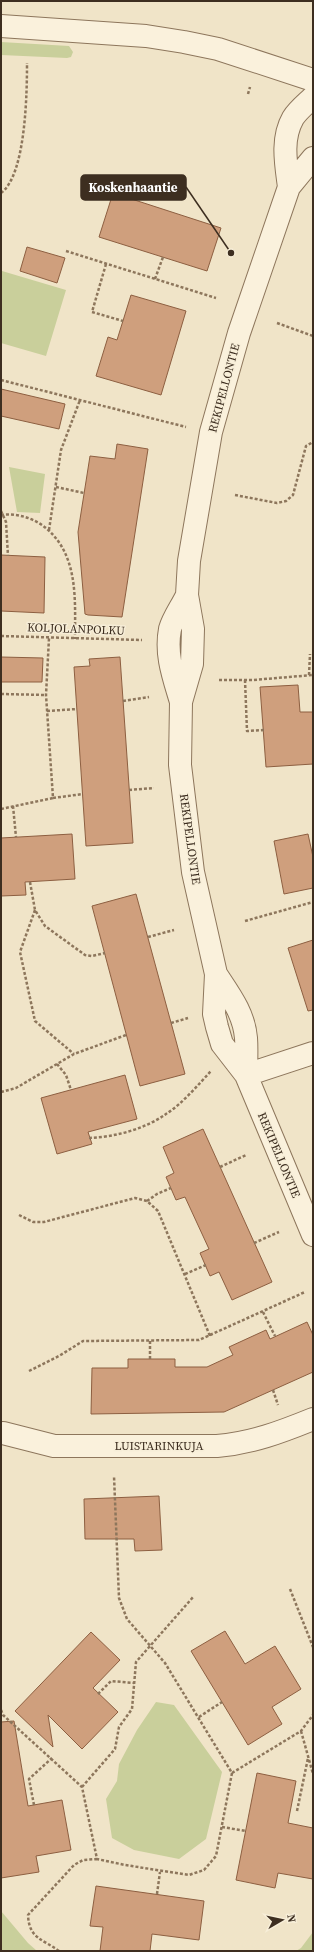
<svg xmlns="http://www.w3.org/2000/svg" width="314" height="1952" viewBox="0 0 314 1952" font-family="'Source Serif 4',serif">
  <rect width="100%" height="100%" fill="#f0e4c8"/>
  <path fill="#c9cf9b" d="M1,42L69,46L73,52L71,57L67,58L1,55Z
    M2,271L66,290L46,356L1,343Z
    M9,467L45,474L40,513L17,512Z
    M156,1702L174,1705L222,1772L206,1839L179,1859L134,1850L112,1838L106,1799L117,1781L119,1764L137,1730Z
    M1,1911L28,1943L37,1951H1Z
    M313,1932V1951H296L301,1948Z"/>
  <path fill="#cf9f7d" stroke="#8d5f41" d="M113,193L221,228L207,271L99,237Z
    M27,247L65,258L57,283L20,271Z
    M131,295L186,311L161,395L96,376L108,337L117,340Z
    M1,389L65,404L59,429L1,416Z
    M117,444L148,449L122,617L88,615L85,614L78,532L90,456L115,459Z
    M1,555L45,557L44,613L1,611Z
    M1,657L43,658L42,682H1Z
    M120,657L133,843L86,846L74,667L90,666L89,659Z
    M298,685L300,712H313V764L266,767L260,687Z
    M72,834L75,879L25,882L26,895L1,896V838Z
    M308,834L313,857V888L284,894L274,841Z
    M136,894L185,1074L140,1086L92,906Z
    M313,940V1010L308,1011L288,948Z
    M125,1075L137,1119L88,1132L92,1144L57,1154L41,1098Z
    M203,1129L272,1282L232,1300L219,1272L210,1276L200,1253L209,1249L185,1197L176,1200L166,1177L174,1173L163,1147Z
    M307,1322L313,1335V1372L224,1412L91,1414L92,1368H128V1359H175V1367H207L233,1355L229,1347L266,1330L270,1339Z
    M159,1496L162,1550L135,1551L134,1539H85L84,1499Z
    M225,1631L245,1664L275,1646L301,1689L272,1707L282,1724L248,1745L191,1651Z
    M91,1632L120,1660L93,1688L118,1712L82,1749L48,1715L53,1747L15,1711Z
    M14,1721L28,1806L62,1800L71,1850L36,1856L39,1872L1,1878V1722Z
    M257,1773L296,1781L288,1823L313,1828V1879L278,1873L275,1888L236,1880Z
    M96,1886L204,1901L199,1940L152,1934L150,1951H100L103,1927L90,1926Z"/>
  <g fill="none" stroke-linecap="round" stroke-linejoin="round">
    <g stroke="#8d765c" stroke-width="24">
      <path id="minor" d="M1,26L146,36L184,42L218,49L313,80
        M313,158L289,187L239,333L211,432L189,561L187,595L193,629L192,664L181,702L180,765L193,872L216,974L214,1014L217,1027L222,1044L246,1075L313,1235
        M289,187C286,164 281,139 293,118C298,110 307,103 313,97
        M181,702C174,678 165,655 170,629C173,618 182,606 187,595
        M216,974C229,994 244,1013 246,1038C247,1050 246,1063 246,1075
        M246,1075L313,1053
        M3,1433L54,1446H217C252,1443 281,1432 313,1419"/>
    </g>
    <path stroke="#8d765c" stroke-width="2.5" stroke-dasharray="3 2" stroke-linecap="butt" d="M248,94L250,87
      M1,193C26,175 27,92 27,63
      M66,251L216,298
      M106,264L92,312L123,321
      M155,279L163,257
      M277,323L313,336
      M1,380L186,427
      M56,487L84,493
      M235,495L277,503L286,501L293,495L306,446L313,442
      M1,511L6,522L8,556
      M1,515C15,513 30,517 42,525C79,552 75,598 75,639
      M49,530L61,450L80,400
      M1,636L142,640
      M309,675L310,654
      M219,680H253L313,675
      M245,680L247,731L264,730
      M1,694L46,695
      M123,701L149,697
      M47,711L77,709
      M129,790L154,788
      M53,798L83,794
      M13,806L16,837
      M1,809L53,798L46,695L49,638
      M30,882L35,910L45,926L85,955L92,956L105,953
      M35,910L20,952L35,1021L74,1054
      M245,921L313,902
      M148,937L174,930
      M171,1023L188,1018
      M57,1064L66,1075L71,1090
      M1,1092L16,1088L74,1054L126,1035
      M89,1138C115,1137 145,1129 166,1114C182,1104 198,1085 211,1071
      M220,1167L246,1155
      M147,1201L157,1194L171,1188
      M19,1215L33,1222H44L135,1198L147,1201L158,1211L210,1336
      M254,1243L279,1232
      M185,1274L206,1265
      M263,1312L275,1336
      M150,1359V1341
      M29,1371L59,1356L83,1341L199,1340L305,1292
      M273,1390L278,1405
      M290,1589L313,1647
      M98,1694L111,1681L134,1683
      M1,1710L3,1715L82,1787L97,1859L125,1865L189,1875L204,1870L216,1856L232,1773L165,1663L127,1619L119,1598L114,1476
      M199,1717L222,1702
      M301,1731L313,1774
      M232,1773L301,1731L313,1715
      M82,1787L115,1749L119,1727L132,1709L136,1662L194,1596
      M34,1805L29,1779L52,1758
      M297,1811L308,1758
      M222,1827L246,1831
      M157,1894L160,1872
      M59,1951C43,1939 29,1939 28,1915L74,1865L83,1860L97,1859"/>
    <use href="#minor" stroke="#faf1dc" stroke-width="22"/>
  </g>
  <g text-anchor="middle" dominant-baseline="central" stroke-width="3" stroke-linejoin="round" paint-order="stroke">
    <g font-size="12" fill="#3d2e20" stroke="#f7eed8">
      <text transform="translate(224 388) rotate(-75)">REKIPELLONTIE</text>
      <text transform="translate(76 629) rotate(2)">KOLJOLANPOLKU</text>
      <text transform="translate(190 839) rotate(82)">REKIPELLONTIE</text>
      <text transform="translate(279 1155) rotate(67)">REKIPELLONTIE</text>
      <text x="159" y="1446">LUISTARINKUJA</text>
    </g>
  </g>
  <path fill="none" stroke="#3d2e20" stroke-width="1.5" d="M231 253L186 187"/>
  <circle fill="#3d2e20" stroke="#f7eed8" stroke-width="1.5" cx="231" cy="253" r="4"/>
  <rect fill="#3d2e20" stroke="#3d2e20" stroke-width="1.5" x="81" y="175" width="105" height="25" rx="4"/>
  <g font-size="13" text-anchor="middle" font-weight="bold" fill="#fff">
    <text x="133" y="192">Koskenhaantie</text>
  </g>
  <rect width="314" height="1952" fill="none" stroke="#3d2e20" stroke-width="4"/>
  <g transform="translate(282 1920) rotate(81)" stroke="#f7eed8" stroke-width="3" paint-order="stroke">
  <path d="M0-3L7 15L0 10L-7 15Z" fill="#3d2e20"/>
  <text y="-6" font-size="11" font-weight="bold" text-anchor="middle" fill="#3d2e20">N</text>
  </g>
</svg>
